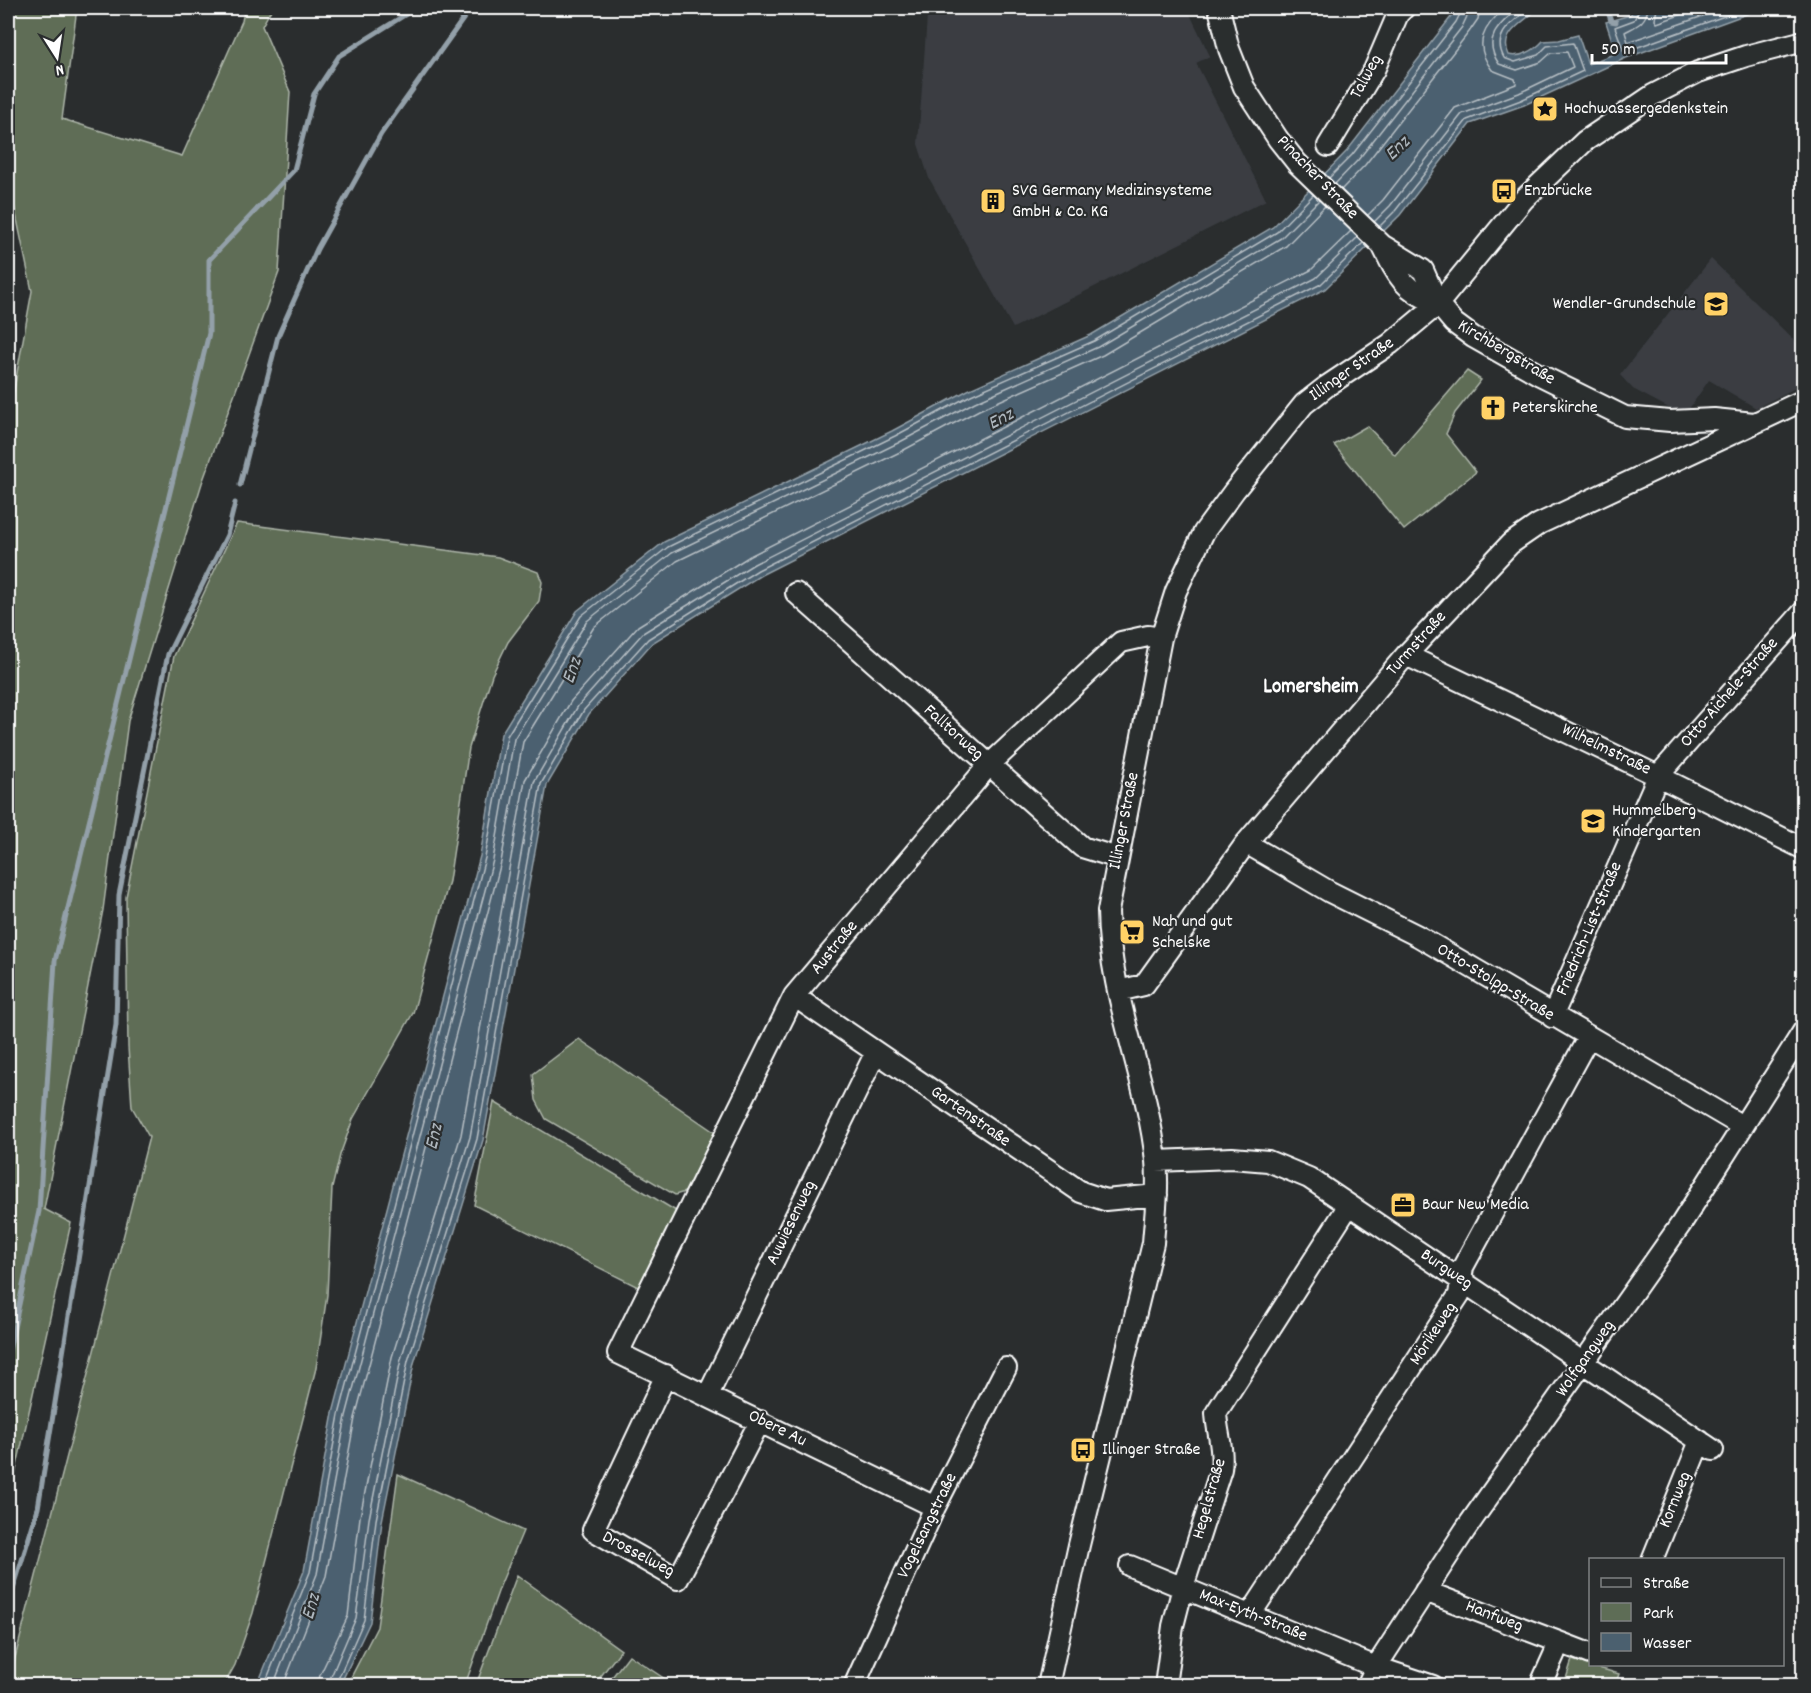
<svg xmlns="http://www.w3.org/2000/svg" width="1811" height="1693" viewBox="0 0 1811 1693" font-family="Dekko,sans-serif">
  <rect width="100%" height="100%" fill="#2a2d2e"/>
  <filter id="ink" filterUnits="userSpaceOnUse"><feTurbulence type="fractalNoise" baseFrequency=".0167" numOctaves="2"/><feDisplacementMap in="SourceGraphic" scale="12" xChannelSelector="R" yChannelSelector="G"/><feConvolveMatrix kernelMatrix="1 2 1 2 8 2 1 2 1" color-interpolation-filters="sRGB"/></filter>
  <g filter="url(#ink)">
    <path fill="#3b3e43" d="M977,8H1187L1210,56L1196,63L1266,200L1013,328L929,178L918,144L927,17Z
      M1711,259L1803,349V384L1756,408L1709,380L1684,416L1633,389L1620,375Z"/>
    <path fill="#5e6d56" stroke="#aeb6aa" stroke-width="1.5" d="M8,8H77L62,119L182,156L242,21L245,8H272L262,26L290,92L279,272L202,483L128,721L103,910L44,1209L71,1223L8,1506V422L32,291L13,200L8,195Z
      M1467,371L1481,380L1455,413L1446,434L1476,472L1404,530L1334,445L1367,426L1395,455Z
      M237,523L498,557L538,572L542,582L539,601L508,642L492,675L469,748L449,881L413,1013L353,1119L340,1155L332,1188L327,1295L316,1368L253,1613L235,1665L224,1685H8L149,1137L132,1107L128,1047L126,897L174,656Z
      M579,1039L717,1134L688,1191L675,1195L546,1119L536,1100L533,1074Z
      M494,1102L676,1211V1219L642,1289L474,1205Z
      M398,1474L523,1531L500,1586L465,1685H347L377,1627Z
      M517,1575L621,1650L594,1685H476Z
      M629,1655L674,1685H606Z
      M1572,1660L1619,1674L1615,1685H1564Z"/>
    <path fill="#4b606f" stroke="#93a0a9" stroke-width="1.5" d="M1458,8H1539C1525,21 1498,34 1509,55C1521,58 1535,50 1543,41L1559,40L1578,35L1588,64L1616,53L1606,22L1630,15L1635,8H1763L1626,58L1524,105L1470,124L1400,215L1325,289L761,575L652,643L589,714L547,785L483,1140L414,1363L382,1521L370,1622L340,1685L257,1686L304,1571L333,1413L480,856L501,734L577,611L664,542L892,431L968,390L1091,335L1273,227L1347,151Z"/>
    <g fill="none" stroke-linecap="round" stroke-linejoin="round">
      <path stroke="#b7bfc5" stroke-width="1.5" d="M1640,8L1634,20L1615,27L1624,52L1747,8
        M1648,8C1646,23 1636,26 1625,32L1628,42L1726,8
        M1657,8L1655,20L1657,23L1700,8
        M1329,178L1352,155L1456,22L1463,8
        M1335,184L1358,160L1462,27L1471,8
        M1341,190L1365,165L1469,32L1478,19L1480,8
        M1368,215L1383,200L1455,108L1516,84L1515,79L1492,70C1472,44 1484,26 1505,8
        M1374,222L1390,206L1462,114L1519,93L1573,67L1567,52L1551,53L1541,62L1517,70L1499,64C1481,38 1500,24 1519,8
        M1379,227L1395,211L1467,120L1521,100L1583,71L1573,43L1547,46L1538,55L1515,62L1504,58C1491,34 1513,22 1530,8
        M264,1686L310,1572L339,1415L485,858L507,736L581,616L668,547L895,436L971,395L1094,341L1277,232L1313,195
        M273,1686L317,1574L346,1416L493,860L514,739L587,621L672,553L898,443L975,402L1098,347L1281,238L1319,200
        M283,1686L326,1576L355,1418L501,862L523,742L594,627L677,561L902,451L979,410L1103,355L1286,246L1325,206
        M318,1686L320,1675L348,1616L360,1517L392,1357L461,1135L525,780L571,701L638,626L750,556L1311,270L1351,231
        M327,1686L356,1618L369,1519L401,1359L470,1137L534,782L578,706L643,633L754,564L1316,278L1358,237
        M335,1686L364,1620L376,1520L408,1361L477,1139L541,784L584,710L648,639L758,570L1321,284L1363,243"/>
      <path stroke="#93a0a9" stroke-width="5" d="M1607,8L1611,21L1616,22
        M240,485L278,336L317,249L381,134L471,8
        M8,1356L39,1211L55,961L209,333V260L294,170L314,94L339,56L416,8
        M8,1606L38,1508L116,1025L119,895L168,654L227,535L235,503"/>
      <g stroke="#fff" stroke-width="24">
        <path id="minor" d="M1219,8L1229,49L1244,87L1278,139L1297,163L1382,245L1423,270L1438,304L1454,323L1473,337L1540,375L1625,417L1670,421L1714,419L1754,423
          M1328,146L1374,70L1398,14L1404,8
          M1382,245C1397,276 1404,291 1438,304
          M796,593L1082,847L1118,858
          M1406,655L1658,776L1804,849
          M1246,843L1330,892L1418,936L1742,1126
          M1118,991L1144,985L1246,843L1406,655L1510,544L1539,524L1804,400
          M794,996L1081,1192L1105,1200L1157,1195
          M1552,1017L1658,776L1804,611
          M1156,1161L1232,1158L1268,1161L1309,1178L1713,1450
          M666,1375L593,1530L678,1579L760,1421
          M708,1395L876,1052
          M935,1507L618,1353L794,996L989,765L1121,642L1148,636L1161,638
          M1652,1560L1700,1441
          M1130,1566L1376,1667L1433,1686
          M1425,1591L1564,1644
          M1250,1615L1459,1295L1463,1267L1588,1038
          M854,1686L935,1507L1006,1368
          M1048,1686L1079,1545L1153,1243C1155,1216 1159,1188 1156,1161C1147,1076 1109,997 1108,911L1161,638L1176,591L1204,532L1234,491L1304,404L1327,386L1390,344L1438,304L1524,199L1585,141L1653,95L1698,72L1746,56L1804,41
          M1165,1686L1173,1626L1183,1587L1221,1469C1224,1449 1217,1433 1216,1413L1349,1205
          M1367,1686L1376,1667L1465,1530L1681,1224L1804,1030
          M1540,1686L1558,1646L1564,1644L1590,1654"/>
      </g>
      <use href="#minor" stroke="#2a2d2e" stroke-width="20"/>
    </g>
  </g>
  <defs>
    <g id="sight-square" transform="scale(1.35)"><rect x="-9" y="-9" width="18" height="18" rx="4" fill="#ffd166" stroke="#2a2d2e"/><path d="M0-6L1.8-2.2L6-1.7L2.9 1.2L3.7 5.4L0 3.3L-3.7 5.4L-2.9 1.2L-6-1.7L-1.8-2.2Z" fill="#111"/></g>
    <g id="bus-square" transform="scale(1.35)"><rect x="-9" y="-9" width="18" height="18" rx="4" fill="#ffd166" stroke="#2a2d2e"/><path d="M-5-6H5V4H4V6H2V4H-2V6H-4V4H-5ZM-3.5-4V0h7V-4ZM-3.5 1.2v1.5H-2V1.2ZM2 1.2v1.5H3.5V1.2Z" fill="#111"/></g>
    <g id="building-square" transform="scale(1.35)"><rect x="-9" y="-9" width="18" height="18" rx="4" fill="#ffd166" stroke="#2a2d2e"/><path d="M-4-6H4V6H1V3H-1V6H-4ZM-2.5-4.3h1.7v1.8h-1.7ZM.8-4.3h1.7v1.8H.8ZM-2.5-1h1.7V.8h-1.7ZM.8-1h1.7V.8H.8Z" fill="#111"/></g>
    <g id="school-square" transform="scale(1.35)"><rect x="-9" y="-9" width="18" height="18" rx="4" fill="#ffd166" stroke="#2a2d2e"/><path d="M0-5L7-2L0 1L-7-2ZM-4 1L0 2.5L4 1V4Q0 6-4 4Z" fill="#111"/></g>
    <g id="church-square" transform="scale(1.35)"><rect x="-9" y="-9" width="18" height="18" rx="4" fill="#ffd166" stroke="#2a2d2e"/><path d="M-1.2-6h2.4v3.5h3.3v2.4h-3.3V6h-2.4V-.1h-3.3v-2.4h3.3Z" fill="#111"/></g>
    <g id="supermarket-square" transform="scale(1.35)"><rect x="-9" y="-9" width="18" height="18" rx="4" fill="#ffd166" stroke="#2a2d2e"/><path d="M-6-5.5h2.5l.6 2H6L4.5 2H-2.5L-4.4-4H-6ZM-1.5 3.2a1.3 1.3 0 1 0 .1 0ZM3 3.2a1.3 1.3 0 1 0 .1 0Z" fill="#111"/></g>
    <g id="office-square" transform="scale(1.35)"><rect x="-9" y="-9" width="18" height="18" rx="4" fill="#ffd166" stroke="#2a2d2e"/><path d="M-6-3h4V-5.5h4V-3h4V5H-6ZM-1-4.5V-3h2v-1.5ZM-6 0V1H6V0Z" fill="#111"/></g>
  </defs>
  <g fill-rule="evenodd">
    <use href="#sight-square" x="1545" y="109"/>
    <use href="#bus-square" x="1504" y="191"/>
    <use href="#building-square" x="993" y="201"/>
    <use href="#school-square" x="1716" y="304"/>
    <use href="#church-square" x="1493" y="408"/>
    <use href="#school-square" x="1593" y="821"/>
    <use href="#supermarket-square" x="1132" y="932"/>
    <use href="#office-square" x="1403" y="1205"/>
    <use href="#bus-square" x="1083" y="1450"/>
  </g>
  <g text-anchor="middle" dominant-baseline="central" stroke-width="4.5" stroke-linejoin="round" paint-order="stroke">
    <g font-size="18" fill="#fff" stroke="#2a2d2e">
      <text transform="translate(1367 77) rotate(-61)">Talweg</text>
      <text transform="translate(1317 178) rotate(46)">Pinacher Straße</text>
      <text transform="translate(1506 353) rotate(31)">Kirchbergstraße</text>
      <text transform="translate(1352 370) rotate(-35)">Illinger Straße</text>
      <text transform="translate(1417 644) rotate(-48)">Turmstraße</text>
      <text transform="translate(1730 693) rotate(-49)">Otto-Aichele-Straße</text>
      <text transform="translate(953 733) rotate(42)">Falltorweg</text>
      <text transform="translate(1606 750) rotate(26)">Wilhelmstraße</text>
      <text transform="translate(1125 821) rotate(-79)">Illinger Straße</text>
      <text transform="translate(1590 929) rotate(-67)">Friedrich-List-Straße</text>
      <text transform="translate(835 948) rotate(-51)">Austraße</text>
      <text transform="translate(1495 983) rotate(31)">Otto-Stolpp-Straße</text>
      <text transform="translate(970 1117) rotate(35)">Gartenstraße</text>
      <text transform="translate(792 1223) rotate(-64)">Auwiesenweg</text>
      <text transform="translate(1446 1270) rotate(34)">Burgweg</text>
      <text transform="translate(1434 1334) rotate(-57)">Mörikeweg</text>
      <text transform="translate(1586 1359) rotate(-55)">Wolfgangweg</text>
      <text transform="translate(777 1429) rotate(26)">Obere Au</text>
      <text transform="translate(1210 1499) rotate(-74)">Hegelstraße</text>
      <text transform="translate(1676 1500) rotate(-68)">Kornweg</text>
      <text transform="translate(928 1526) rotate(-64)">Vogelsangstraße</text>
      <text transform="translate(638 1555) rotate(28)">Drosselweg</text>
      <text transform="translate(1253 1616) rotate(22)">Max-Eyth-Straße</text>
      <text transform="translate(1494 1617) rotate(21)">Hanfweg</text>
    </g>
    <g font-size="18" fill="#fff" stroke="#2a2d2e" text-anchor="start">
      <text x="1564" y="109">Hochwassergedenkstein</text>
      <text x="1012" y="191">SVG Germany Medizinsysteme<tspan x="1012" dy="21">GmbH &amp; Co. KG</tspan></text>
      <text x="1524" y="191">Enzbrücke</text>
      <text x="1696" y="304" text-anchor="end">Wendler-Grundschule</text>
      <text x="1512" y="408">Peterskirche</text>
      <text x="1612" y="811">Hummelberg<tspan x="1612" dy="21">Kindergarten</tspan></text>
      <text x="1152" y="922">Nah und gut<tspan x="1152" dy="21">Schelske</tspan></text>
      <text x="1422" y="1205">Baur New Media</text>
      <text x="1102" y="1450">Illinger Straße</text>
    </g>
    <g font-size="20" font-style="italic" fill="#aeb7be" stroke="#2a2d2e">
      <text transform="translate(1398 149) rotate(-44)">Enz</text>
      <text transform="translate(1001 420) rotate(-28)">Enz</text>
      <text transform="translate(573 671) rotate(-71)">Enz</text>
      <text transform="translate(435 1137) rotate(-77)">Enz</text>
      <text transform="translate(312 1607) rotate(-74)">Enz</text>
    </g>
    <g font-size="21" font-weight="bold" fill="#fff" stroke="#2a2d2e">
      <text x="1311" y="688">Lomersheim</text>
    </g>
  </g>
  <rect width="1811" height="1693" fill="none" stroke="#2a2d2e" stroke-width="30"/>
  <rect x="15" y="15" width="1781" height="1663" fill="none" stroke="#fff" stroke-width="2" filter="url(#ink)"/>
  <rect x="1589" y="1558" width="195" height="108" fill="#2a2d2e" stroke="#7f8182" stroke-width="1.5"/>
  <rect x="1601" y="1578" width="30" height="9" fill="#2a2d2e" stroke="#7f8182" stroke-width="1.5"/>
  <text x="1643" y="1588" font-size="18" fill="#ffffff">Straße</text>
  <rect x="1601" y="1603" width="30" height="18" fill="#5e6d56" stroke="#7f8182" stroke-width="1.5"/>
  <text x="1643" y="1618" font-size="18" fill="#ffffff">Park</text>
  <rect x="1601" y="1633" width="30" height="18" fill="#4b606f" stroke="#7f8182" stroke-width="1.5"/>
  <text x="1643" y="1648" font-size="18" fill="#ffffff">Wasser</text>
  <g transform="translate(57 57) rotate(168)" stroke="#2a2d2e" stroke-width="4.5" paint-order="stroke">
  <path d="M0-4.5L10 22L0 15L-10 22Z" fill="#ffffff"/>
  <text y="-9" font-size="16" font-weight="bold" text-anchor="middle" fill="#ffffff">N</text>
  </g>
  <path d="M1592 54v9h134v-9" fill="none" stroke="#ffffff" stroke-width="3"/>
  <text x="1601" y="54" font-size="18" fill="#ffffff" stroke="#2a2d2e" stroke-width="4.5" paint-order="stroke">50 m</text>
</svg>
